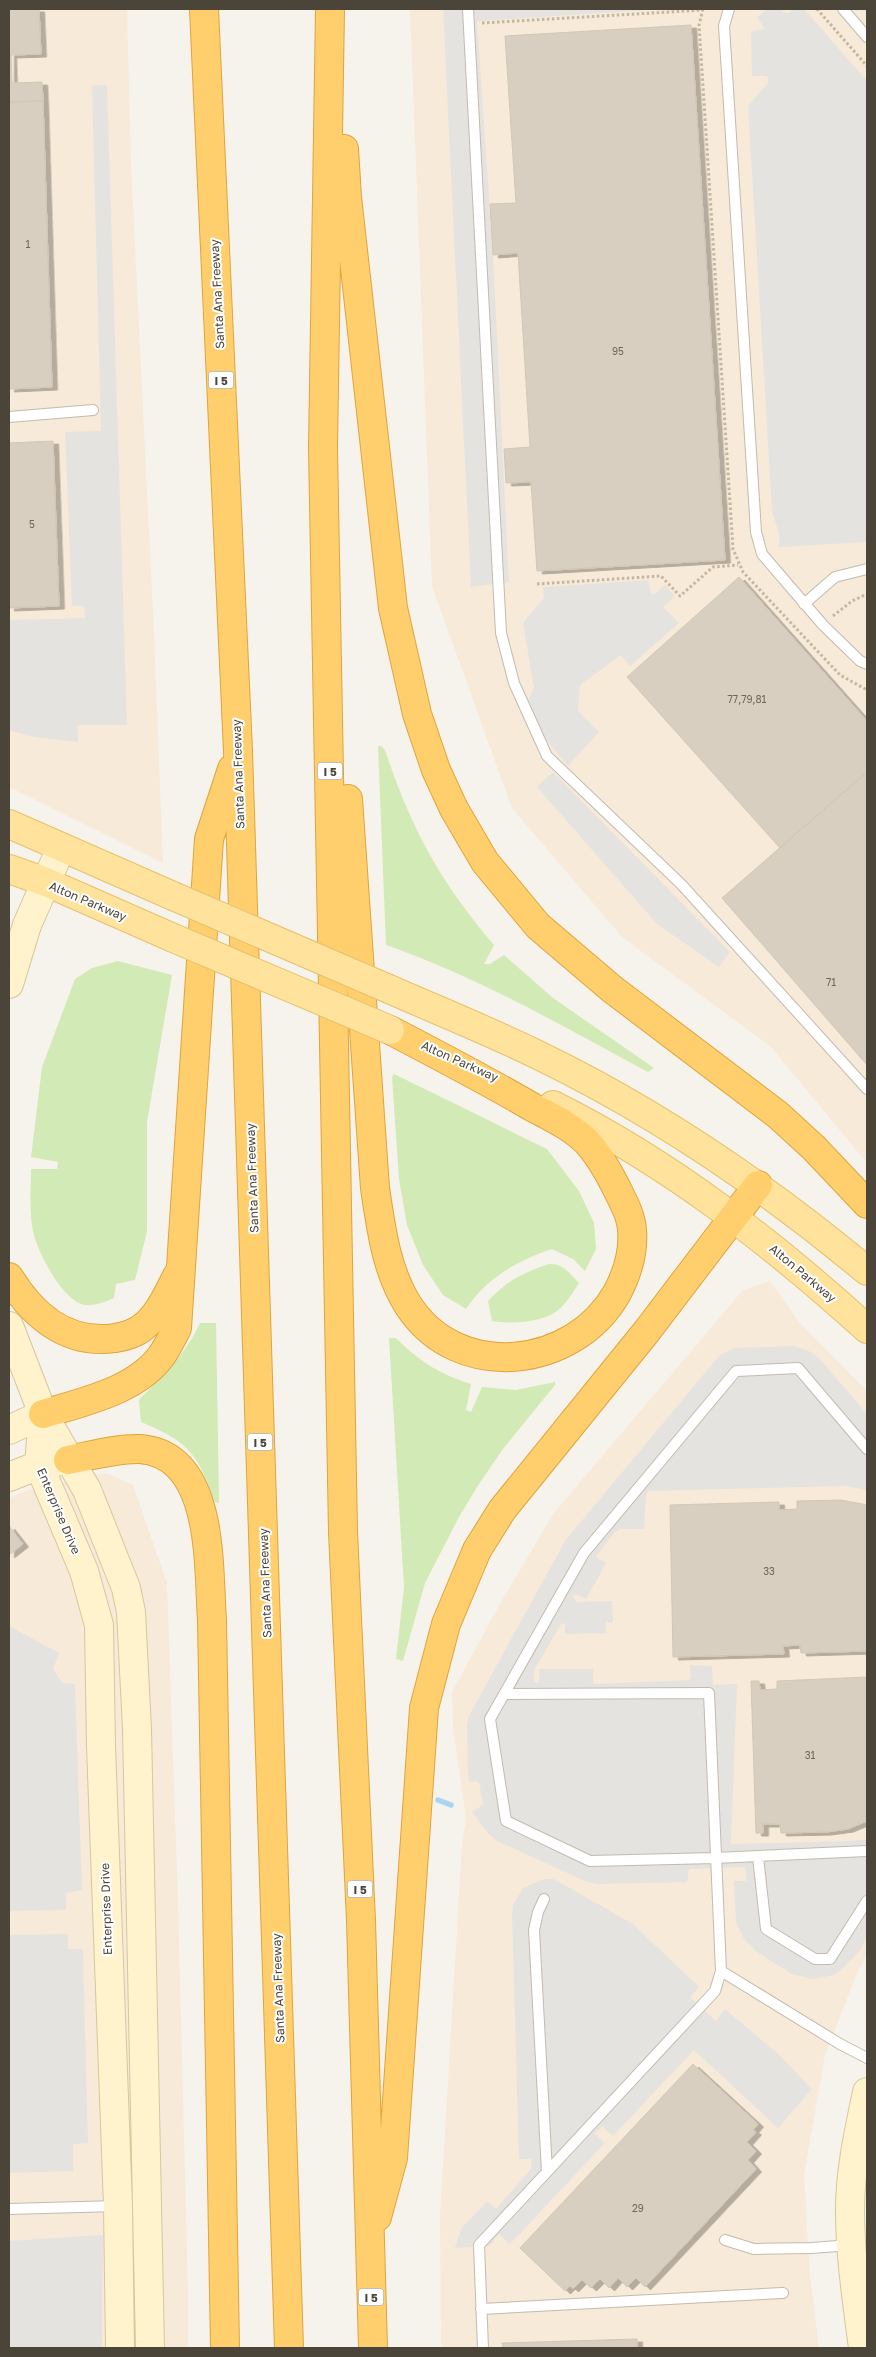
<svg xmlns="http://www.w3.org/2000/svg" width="876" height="2357" viewBox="0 0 876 2357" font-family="'Golos Text',sans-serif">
  <defs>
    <filter id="shadow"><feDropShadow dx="5.5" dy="3" stdDeviation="0" flood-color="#0004"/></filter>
  </defs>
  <rect width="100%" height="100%" fill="#f6f3ec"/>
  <path fill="#f7ead8" d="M9,9H127L131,164L154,633L163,863L9,787Z
    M410,9H867V1163L771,1047L622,937L512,808L432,586Z
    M770,1281L800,1323L867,1391V1955L858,1971L825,2055L804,2175L810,2275L819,2348H441L440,2217L462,1844L466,1818L453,1728L452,1692L501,1602L553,1514L743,1290Z
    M106,1473L133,1485L167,1583L178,1902L188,2292V2348H9V1498L29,1490Z"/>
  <path fill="#d2eab5" d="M378,746H381L385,750C411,828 440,882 494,945L484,964H490L504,955L553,998L654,1068L648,1072C562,1026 478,977 386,945Z
    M118,961L172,975L147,1122V1231L135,1280L116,1284L114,1298C105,1302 95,1306 85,1305C62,1301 37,1251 33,1231C29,1212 31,1189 31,1169H57L58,1162L31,1157L42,1067L75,979L92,968Z
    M394,1074L547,1149L579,1191L594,1223L596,1249L585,1271L573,1259L552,1249C517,1260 486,1279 466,1309L443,1295L423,1265L407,1225L399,1179L392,1077Z
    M549,1264C563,1263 570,1274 579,1283C572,1294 565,1306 554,1313C537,1323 510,1324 492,1321L488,1301C509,1279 521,1274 549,1264Z
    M200,1323H216L219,1503L215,1502C198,1454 189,1442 141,1422L139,1400C162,1376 186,1354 200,1323Z
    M389,1338H396C419,1361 439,1374 471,1384L466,1410L471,1412L482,1387L516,1390L555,1382V1385L503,1449L477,1487L459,1517L425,1583L403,1661L396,1659L404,1587Z"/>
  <path fill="#e5e3e0" d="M443,9H667L477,21L493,255L509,582L471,587Z
    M767,9H781L784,13H789L793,9H804L867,81V542L779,547V534L772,511L748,106L768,83V78L766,76H752L751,31L765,29L757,17Z
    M107,85L127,725H78V742L34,737L9,730V620L85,618L84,606H72L65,432L101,431L92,86Z
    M648,580L651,593L654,595L665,585L675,596L663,607L679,623L630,666L621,655L580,685L578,711L599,732L568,766L539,731L528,701L534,688L523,623L544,598L543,587Z
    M553,772L730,952L719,967L657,924L537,787Z
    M793,1346L807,1350L818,1357L867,1414V1490L845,1486L648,1491L646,1495L644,1529H620L613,1534L596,1557L606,1563L586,1599L575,1594L573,1596L576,1602L612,1601L613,1622L606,1623V1633L565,1634V1624L562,1623L534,1670V1682L539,1683V1669H593V1682L595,1684L689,1680L691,1677L690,1665L712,1666L713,1685L737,1684L731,1844L850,1841L867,1839V1937L859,1952L841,1970L834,1975L813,1979L792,1974L757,1952L744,1939L736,1922L734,1881H746V1868L742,1867L689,1869L687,1882L596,1884L585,1881L497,1841L489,1834L472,1812L483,1805L479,1782L469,1781L468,1775L467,1724L470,1714L565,1541L719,1356L734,1348Z
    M9,1626L59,1653L53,1669L62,1683L75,1684L82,1890L66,1893V1910L9,1911Z
    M544,1879H553L561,1883L633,1924L699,1987L690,1997L716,2021L725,2009L778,2054L812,2089L778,2128L694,2050L613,2136L602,2126L595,2134L605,2143L510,2244L499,2234L489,2246L455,2248L461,2229L487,2201L496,2209L531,2169V2159H519L512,1916L513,1905L523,1888Z
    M68,1934V1949H83L88,2143L73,2144V2171L9,2173V1935Z
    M103,2235L102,2348H9V2241Z"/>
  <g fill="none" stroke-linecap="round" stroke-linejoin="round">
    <path stroke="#a9d4f2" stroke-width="5.5" d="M438,1800L451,1805"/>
  </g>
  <path fill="#d8cfc1" stroke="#d3c7b4" filter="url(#shadow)" d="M9,9H39L41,54L11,55L12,83L42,82L43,101L9,102Z
    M691,25L725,560L537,571L531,482L506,483L504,449L530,447L518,253L493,255L490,204L516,203L505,36Z
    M43,101L52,387L9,389V102Z
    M53,441L59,606L9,608V443Z
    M739,577L867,721V772L780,848L627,677Z
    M867,772V1065L722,898Z
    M841,1500L867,1505V1651L801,1653L800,1645L783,1646L784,1654L673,1657L670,1505L779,1502V1510L797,1509V1501Z
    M9,1526L23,1544L9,1555Z
    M867,1677V1821L848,1829L826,1832L781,1833L780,1824H763V1833H756L751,1681H759L760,1690L777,1689V1681Z
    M693,2064L758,2124L753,2130L756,2132L747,2142L756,2151L748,2160L756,2169L645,2287L636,2278L627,2287L618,2278L609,2288L600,2279L591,2288L582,2280L573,2289L570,2286L565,2291L520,2248Z
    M637,2339V2348H503L502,2343Z"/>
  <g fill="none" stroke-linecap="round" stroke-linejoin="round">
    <g stroke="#c2bbae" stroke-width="12">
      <path id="lane" d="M468,9L501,633L514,683L547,756L681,884L867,1089
        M729,9L724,26L756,532L762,554L823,625L860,661L867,664
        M843,9L867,37
        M9,417L93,410
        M804,604L835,577L867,569
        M867,1449L798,1368L736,1371L584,1553L490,1719L506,1821L590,1861L715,1858L867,1851
        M758,1857L766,1929L815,1959H830L867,1901
        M544,1899L538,1912L534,1930L547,2172
        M721,1971L840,2044L867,2058
        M9,2209L117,2206
        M725,2240L754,2249L812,2248L850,2245
        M481,2309L783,2293
        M483,2348L479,2245L715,1991L721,1971L709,1693L505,1694"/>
    </g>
    <g stroke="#d6c79b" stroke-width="30">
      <path id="secondary" d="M9,984L27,925L61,848
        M9,1326L43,1414L87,1490L126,1588L131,1612L137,1729L150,2348
        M43,1414L39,1465L84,1571L99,1625L101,1746L118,2206L120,2348
        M9,1430L43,1414
        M9,1477L39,1465L57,1462
        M863,2348C857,2302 850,2256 850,2210C850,2170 859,2131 867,2092"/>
    </g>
    <g stroke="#e6c16a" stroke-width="30">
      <path id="primary" d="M9,824L173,896
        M9,869L46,882L171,937
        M389,989C439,1011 489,1031 538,1055C658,1113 766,1187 867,1271
        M553,1105C669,1163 771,1242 867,1329"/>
    </g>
    <g stroke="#e0a43c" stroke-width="30">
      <path id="highway" d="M204,9L238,751L289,2348
        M330,9L323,448L343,1532L361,1920L373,2348
        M344,149L347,197L393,608L417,714L436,770L454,809L485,862L538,926L612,989L778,1115L814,1148L867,1204
        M348,799L375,1188C381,1228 386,1270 408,1305C458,1383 574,1369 617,1293C627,1274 634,1252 632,1230C631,1215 623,1201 616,1187C608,1171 600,1156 587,1142C572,1127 551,1117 532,1107C486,1080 438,1055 390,1030
        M9,1277C32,1315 67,1345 115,1338C124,1337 136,1333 143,1327C159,1315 168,1293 177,1276
        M43,1414C83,1402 140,1390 164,1352C169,1344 173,1336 177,1328L209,839L232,769
        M68,1460C89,1456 119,1448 140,1449C215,1455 208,1566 212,1620L225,2348
        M377,2217L393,2158L424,1708L446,1624L477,1550L502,1510L647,1331L758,1185"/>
    </g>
    <path stroke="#c4b79f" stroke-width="3" stroke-dasharray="2.5 2.5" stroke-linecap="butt" d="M703,9L699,25L733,549L743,572L840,675L867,690
      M817,9L867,66
      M482,23L703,10
      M537,584L661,576L680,596L713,567L738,565
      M833,616L852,601L867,594"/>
    <use href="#lane" stroke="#fff" stroke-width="10"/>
    <use href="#secondary" stroke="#fff3cd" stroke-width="28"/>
    <use href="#primary" stroke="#ffe39c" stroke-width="28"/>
    <use href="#highway" stroke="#ffcf6e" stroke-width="28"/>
    <g stroke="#e6c16a" stroke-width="30" stroke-linecap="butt">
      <path id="primary-bridge" d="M173,896L389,989
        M171,937L390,1030"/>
    </g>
    <use href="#primary-bridge" stroke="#ffe39c" stroke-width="28"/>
  </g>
  <g text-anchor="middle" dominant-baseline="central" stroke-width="4" stroke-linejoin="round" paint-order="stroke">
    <g font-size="10" fill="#6e675b">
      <text x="28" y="244">1</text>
      <text x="618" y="351">95</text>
      <text x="32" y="524">5</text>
      <text x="747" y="699">77,79,81</text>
      <text x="831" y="982">71</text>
      <text x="769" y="1571">33</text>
      <text x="810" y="1755">31</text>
      <text x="638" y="2208">29</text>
    </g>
    <g fill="#fff" stroke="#817c74" stroke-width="1">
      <rect x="208.5" y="371.5" width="25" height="17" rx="4"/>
      <rect x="317.5" y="762.5" width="25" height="17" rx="4"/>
      <rect x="247.5" y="1433.5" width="25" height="17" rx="4"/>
      <rect x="347.5" y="1880.5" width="25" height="17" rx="4"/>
      <rect x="358.5" y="2288.5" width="25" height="17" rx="4"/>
    </g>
    <g font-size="11" font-weight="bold" fill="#4b4439">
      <text x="221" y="380">I 5</text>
      <text x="330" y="771">I 5</text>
      <text x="260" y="1442">I 5</text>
      <text x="360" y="1889">I 5</text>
      <text x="371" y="2297">I 5</text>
    </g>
    <g font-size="12" fill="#4b4439" stroke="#fff">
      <text transform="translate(217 294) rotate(-93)">Santa Ana Freeway</text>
      <text transform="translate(238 774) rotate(-92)">Santa Ana Freeway</text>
      <text transform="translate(88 901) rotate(23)">Alton Parkway</text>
      <text transform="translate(460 1061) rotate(24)">Alton Parkway</text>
      <text transform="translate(252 1178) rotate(-92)">Santa Ana Freeway</text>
      <text transform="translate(803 1273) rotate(40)">Alton Parkway</text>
      <text transform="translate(59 1511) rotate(67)">Enterprise Drive</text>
      <text transform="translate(265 1583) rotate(-92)">Santa Ana Freeway</text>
      <text transform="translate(106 1909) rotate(-92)">Enterprise Drive</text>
      <text transform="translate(278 1988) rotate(-92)">Santa Ana Freeway</text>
    </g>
  </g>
  <rect width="876" height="2357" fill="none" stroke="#4b4439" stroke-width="20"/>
</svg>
